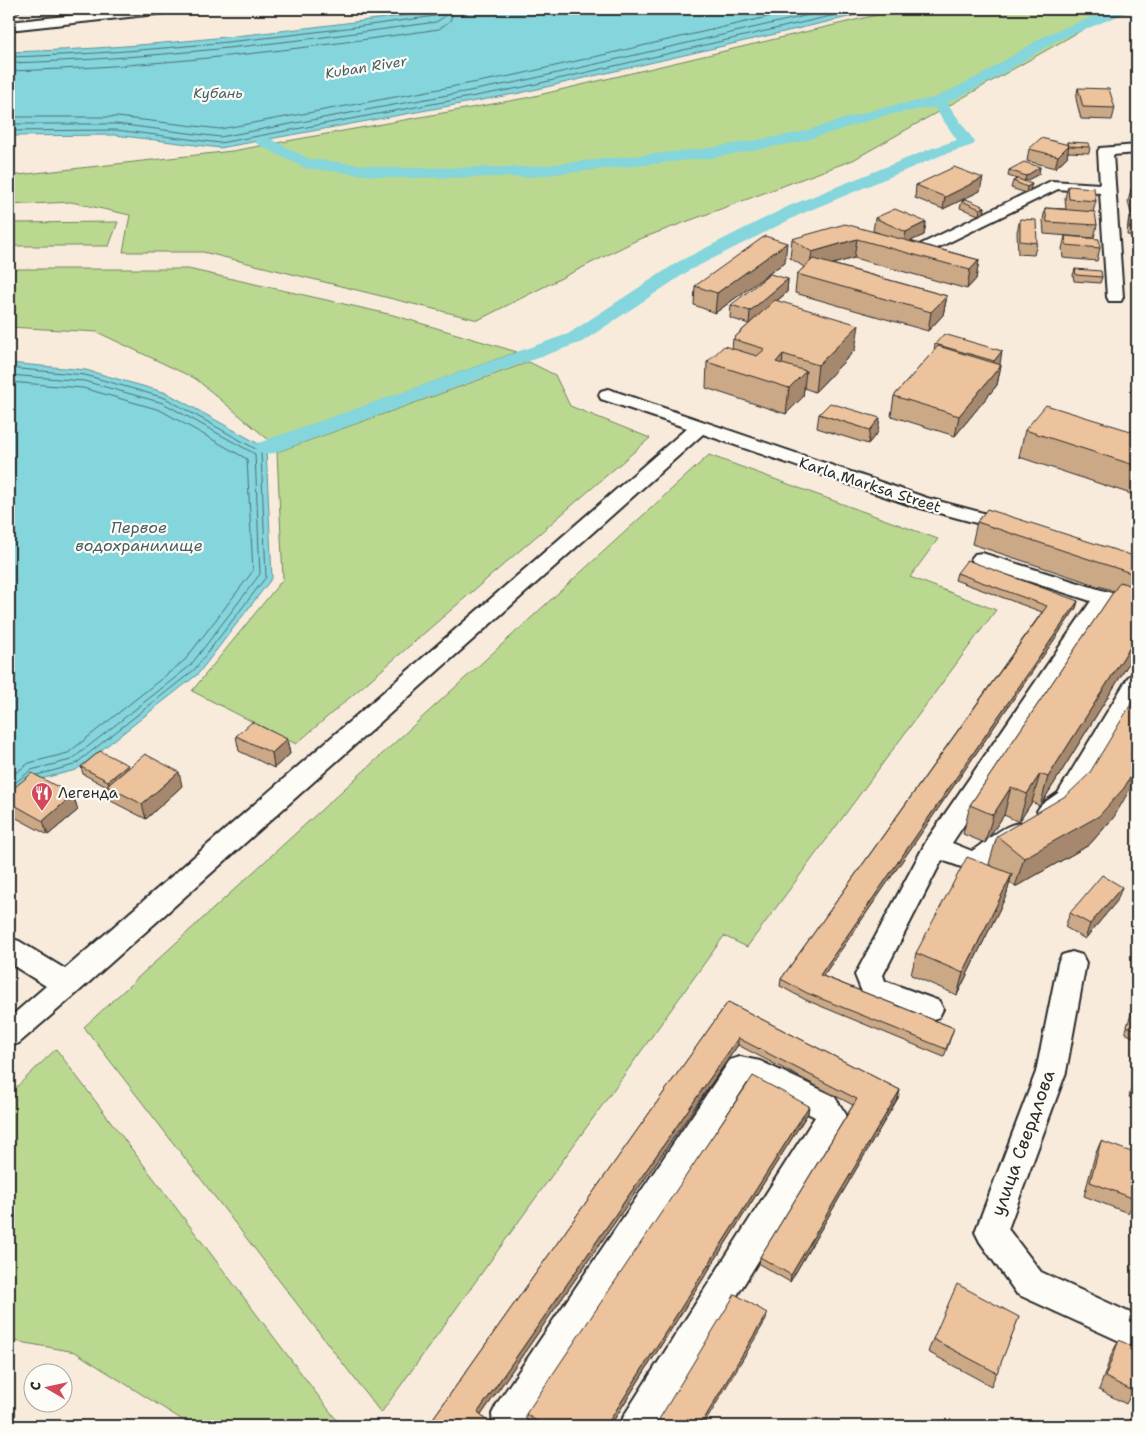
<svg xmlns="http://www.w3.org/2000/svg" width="1146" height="1435" viewBox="0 0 1146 1435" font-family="'Shantell Sans',sans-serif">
  <rect width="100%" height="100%" fill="#f8ebdc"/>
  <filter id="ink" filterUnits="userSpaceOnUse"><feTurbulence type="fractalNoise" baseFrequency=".02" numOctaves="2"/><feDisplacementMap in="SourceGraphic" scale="10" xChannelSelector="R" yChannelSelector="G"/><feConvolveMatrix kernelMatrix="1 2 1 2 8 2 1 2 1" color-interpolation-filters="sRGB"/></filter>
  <g filter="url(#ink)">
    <path fill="#bad890" stroke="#72825e" d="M902,9H1119L853,160L637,240L478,320L203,252H123L130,215L71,202L9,205V176L232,151L526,98Z
      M118,222L109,246H9V223Z
      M9,269H188L393,315L517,352L270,441L196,379L97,332L9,327Z
      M529,362L555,375L570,406L650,438L296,744L192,691L283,579L277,452Z
      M709,455L938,539L910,577L996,610L747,947L724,936L381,1413L84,1027Z
      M56,1049L341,1426H192L75,1352L9,1340V1094Z"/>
    <path fill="#84d5dc" stroke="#609195" d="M452,9H883L520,93L220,148L115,135L9,136V52C157,48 304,29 452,9Z
      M9,363L86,370L167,393L266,448L272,578L198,674L76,770L36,780L9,803Z"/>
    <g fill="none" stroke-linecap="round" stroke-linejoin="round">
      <path stroke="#4f6f72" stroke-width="1" d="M9,57C152,53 294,36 435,16L439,14L440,9
        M9,63C152,59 294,42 436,22L444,17L446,9
        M9,71C153,67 296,50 439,29L450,21L454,9
        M9,117H117L220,129L516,75L802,9
        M9,124H116L220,137L518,82L835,9
        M9,131L116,130L220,143L519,88L861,9
        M9,368L85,375L165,398L261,452L266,577L194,670L74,765L37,775
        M9,375L84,381L163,403L255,454L260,574L190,666L71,760L31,770L9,788
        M9,382L83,388L160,410L247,459L253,571L185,660L68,753L29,763L9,778"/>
      <path fill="#84d5dc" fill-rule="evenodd" d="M1112,9H1130L1128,12L1056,41L991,81L947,103L975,142L973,145L942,155L801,214L690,270L582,342L274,453L266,454L258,453L255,448L258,443L568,334L678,262L789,206L930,149L957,140L934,107L887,115L800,142L710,158L527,177L391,178L305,168L257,144L255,141L257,138H269L309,159L391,168L527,167L710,148L798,133L880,108L934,98L981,75L1046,35Z"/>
      <g stroke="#2b2b2b" stroke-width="4">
        <path id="minor" d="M133,9H171L165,13L9,30V22Z
          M1137,145V153L1113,155L1123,297L1121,301H1109L1107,297L1100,193L1058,189L927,253H915L913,250L915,247L1051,181L1100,184L1098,151L1100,148Z
          M608,389L927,498L1017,522L1020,526L1017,530L1010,532L913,506L703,434L77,993L19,1043L9,1047V1018L46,986L9,963V938L19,941L65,969L687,428L601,399L599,395L601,391Z
          M982,553L1137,601V615L1109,606L952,843L972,851C989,840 1009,818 1029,824L1033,831L1029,838L984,869L975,872L942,860L883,975L885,981L939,1001L943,1009L939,1017L929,1021L864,997L855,975L927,840L1091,601L975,564L971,559L975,554Z
          M1137,673V700L1076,805L1059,817L1050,820L1041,817L1037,811L1041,805L1058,793L1129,676Z
          M1072,952L1082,955L1086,963L1066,1072L1008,1229L1041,1272L1137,1316V1349L1017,1294L980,1242L975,1232L1036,1072L1058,963L1062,955Z
          M740,1057L760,1061L834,1096L847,1116L657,1426H619L625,1414L815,1117L747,1083L528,1418L529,1426H493L492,1414L498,1402L730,1060Z"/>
      </g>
      <use href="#minor" fill="#fdfcf7" fill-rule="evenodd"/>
    </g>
    <path fill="#cba886" stroke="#2b2b2b" d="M1078,88L1115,108L1112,120L1081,119L1076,99Z
      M1067,142L1090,147L1089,153L1068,152L1067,157L1055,168L1027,161L1029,149L1067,145Z
      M1040,167L1039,174L1025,181L1030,190L1026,193L1011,188L1013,181L1017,179L1008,176L1009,170Z
      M1137,167V189L1134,179Z
      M916,185L980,191L943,209L915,198Z
      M1068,186L1096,201L1093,212L1097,225L1094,238L1044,234L1043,220L1045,208L1066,209L1065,198Z
      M1131,189L1137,190V214L1131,213L1128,202Z
      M962,201L985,207L984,213L979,215L960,208Z
      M1129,217L1137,218V236L1127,235L1128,223Z
      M875,218L926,222L924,235L910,241L979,260L976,279L967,289L854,258L832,264L947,296L943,315L928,331L795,293L797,274L804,267L790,258L792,239L879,233L873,231Z
      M1020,219L1037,243L1034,255L1018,254L1017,232Z
      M1065,236L1100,248L1097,261L1063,258L1062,249Z
      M785,262L715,313L694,305L695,286Z
      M1075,269L1102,277L1100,283L1074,281L1073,275Z
      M788,279L787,292L777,301L855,350L815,392L804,388L803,397L786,414L706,388L707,362L732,349L733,339L749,324L730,318L731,305Z
      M935,344L1002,351L999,364L1001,365L997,385L955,436L891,416L894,396L934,351Z
      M819,414L878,432L868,444L817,428Z
      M1025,430L1137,433V496L1019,457Z
      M977,522L1137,557V650L1040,806L1032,802L1019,822L1004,815L985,843L963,834L970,805L1114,591L972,544Z
      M957,573L1078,601L1076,608L823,976L954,1028L944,1057L806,1000L780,986L781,979L1042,612L955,580Z
      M236,736L287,739L290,754L274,768L239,751Z
      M128,765L129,768L182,786L146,819L111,801L107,787L83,774L81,767Z
      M9,792L73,795L78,810L48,835L9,814Z
      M1114,817L1089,845L1015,887L1010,882L1006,896L957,995L911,975L916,953L991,866L989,864L997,836Z
      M1117,901L1085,939L1065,927L1070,913Z
      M1137,998V1039L1125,1033Z
      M728,1002L900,1090L898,1098L790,1282L759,1264L760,1257L853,1105L738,1045L481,1415L491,1426H438L435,1423L434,1417Z
      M1137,1067V1100L1129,1097Z
      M809,1106L808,1113L610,1426H535L526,1420V1414Z
      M1101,1141L1135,1199L1128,1213L1084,1196L1095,1155Z
      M1019,1317L991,1386L928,1352L933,1339Z
      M1119,1340L1133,1391L1126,1404L1099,1390L1112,1353Z"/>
    <path fill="#a5886d" stroke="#2b2b2b" d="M9,9H19L20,12L9,15Z
      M1069,145L1067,157L1055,168L1058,156Z
      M1040,167L1039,174L1024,182L1026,176Z
      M983,178L980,191L943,209L945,197Z
      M1032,184L1030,190L1026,193L1027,187Z
      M985,207L984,213L979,215L980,209Z
      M926,222L924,235L904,244L906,232Z
      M857,239L854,258L809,271L812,252Z
      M787,243L785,262L715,313L717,293Z
      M979,260L976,279L967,289L970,270Z
      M788,279L787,292L749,324L750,311Z
      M947,296L943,315L928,331L931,312Z
      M859,325L855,350L815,392L818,365Z
      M1002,351L1000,364L991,374L994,361Z
      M783,354L781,381L776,362Z
      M1001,365L997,385L955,436L959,416Z
      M806,371L803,397L786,414L789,388Z
      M880,418L878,432L868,444L870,430Z
      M1078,601L1076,608L819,982L820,975Z
      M1137,636V650L1040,806L1048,777Z
      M287,739L290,754L274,768L272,753Z
      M128,765L130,772L110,789L108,781Z
      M1137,766V777L1114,817L1089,845L1015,887L1024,858Z
      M179,772L182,786L146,819L142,804Z
      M1040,774L1032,802L1019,822L1027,794Z
      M1011,787L1004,815L985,843L993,815Z
      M73,795L78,810L48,835L43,821Z
      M1012,874L1006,896L957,995L963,973Z
      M1122,887L1117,901L1085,939L1090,924Z
      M738,1038V1045L479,1418L478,1412Z
      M900,1090L898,1098L790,1282L791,1275Z
      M809,1106L808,1113L610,1426H606Z
      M767,1313L766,1320L703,1426H700Z"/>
    <path fill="#ecc39c" stroke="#2b2b2b" d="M1078,88L1109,89L1115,108L1083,107Z
      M1041,138L1069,145L1058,156L1029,149Z
      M1067,142L1089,143L1090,147L1069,146Z
      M1024,162L1040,167L1026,176L1009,170Z
      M954,167L983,178L945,197L916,185Z
      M1018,179L1032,184L1027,187L1013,181Z
      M1068,186L1094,188L1096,201L1069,199Z
      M1131,189L1137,190V201H1134Z
      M966,199L985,207L980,209L962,201Z
      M1045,208L1095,212L1097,225L1047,222Z
      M895,209L926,222L906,232L875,218Z
      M1129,217L1137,218V229L1129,228Z
      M1020,219L1036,220L1037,243L1020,241Z
      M845,224L979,260L970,270L857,239L812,252L792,239Z
      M765,236L787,243L717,293L695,286Z
      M1065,236L1099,239L1100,248L1066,245Z
      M813,259L947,296L931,312L797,274Z
      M1075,269L1101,271L1102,277L1076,275Z
      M770,274L788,279L750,311L731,305Z
      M775,300L859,325L818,365L783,354L776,362L806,371L789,388L707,362L724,346L757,356L765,349L733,339Z
      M944,334L1002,351L994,361L935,344Z
      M938,346L1001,365L959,416L894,396Z
      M830,403L880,418L870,430L819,414Z
      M1046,405L1137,433V466L1025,430Z
      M987,509L1137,557V575L977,522Z
      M967,560L1078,601L820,975L954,1028L946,1049L807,993L781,979L1047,606L957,573Z
      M1120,582L1137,588V636L1048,777L1040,774L1027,794L1011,787L993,815L970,805Z
      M1137,694V766L1124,788L1099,816L1024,858L997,836L1067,795L1089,774Z
      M252,722L287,739L272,753L236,736Z
      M100,751L128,765L108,781L81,767Z
      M145,754L179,772L142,804L107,786Z
      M32,773L73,795L43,821L9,802V792Z
      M967,857L1012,874L963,973L916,953Z
      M1102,875L1122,887L1090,924L1070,913Z
      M1137,998V1030L1127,1026Z
      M728,1002L900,1090L791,1275L760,1257L857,1099L738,1038L478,1412L491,1426H442L434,1417Z
      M753,1076L809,1106L606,1426H544L526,1414Z
      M1101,1141L1137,1154V1189L1135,1199L1090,1182Z
      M957,1284L1019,1317L997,1373L933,1339Z
      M735,1294L767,1313L700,1426H655Z
      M1119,1340L1137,1349V1379L1133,1391L1105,1377Z
      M1046,1423L1051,1426H1045Z"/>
  </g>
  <defs>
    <g id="restaurant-pin" transform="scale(1.125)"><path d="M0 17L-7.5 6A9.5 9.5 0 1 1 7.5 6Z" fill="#d1495b" stroke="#fdfcf7"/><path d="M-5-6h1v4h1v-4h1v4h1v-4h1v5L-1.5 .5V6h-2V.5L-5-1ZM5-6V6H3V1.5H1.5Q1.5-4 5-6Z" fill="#fff"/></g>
  </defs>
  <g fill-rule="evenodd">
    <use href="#restaurant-pin" x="42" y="793"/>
  </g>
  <g text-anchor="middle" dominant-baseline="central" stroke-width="4.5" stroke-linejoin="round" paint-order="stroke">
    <g font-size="14" font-style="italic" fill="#465e60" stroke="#fdfcf7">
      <text transform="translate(366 67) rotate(-9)">Kuban River</text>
      <text x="218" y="93">Кубань</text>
    </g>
    <g font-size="15" fill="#2b2b2b" stroke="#fdfcf7">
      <text transform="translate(870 485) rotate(18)">Karla Marksa Street</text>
    </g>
    <g font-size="15" fill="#2b2b2b" stroke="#fdfcf7" text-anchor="start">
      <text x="58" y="793">Легенда</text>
    </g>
    <g font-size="16" font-style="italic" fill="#465e60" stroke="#fdfcf7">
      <text x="139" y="527">Первое<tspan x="139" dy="18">водохранилище</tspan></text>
    </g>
    <g font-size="18" fill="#2b2b2b" stroke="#fdfcf7">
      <text transform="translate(1023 1143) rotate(-70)">улица Свердлова</text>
    </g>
  </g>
  <rect width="1146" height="1435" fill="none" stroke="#fdfcf7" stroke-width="30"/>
  <rect x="15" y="15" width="1116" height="1405" fill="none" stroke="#2b2b2b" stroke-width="2" filter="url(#ink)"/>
  <g transform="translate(48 1388) rotate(279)"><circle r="24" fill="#fdfcf7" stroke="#a9a8a5"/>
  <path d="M0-4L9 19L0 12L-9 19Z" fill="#d1495b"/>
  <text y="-8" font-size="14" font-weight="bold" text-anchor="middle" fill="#2b2b2b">С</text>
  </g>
</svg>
